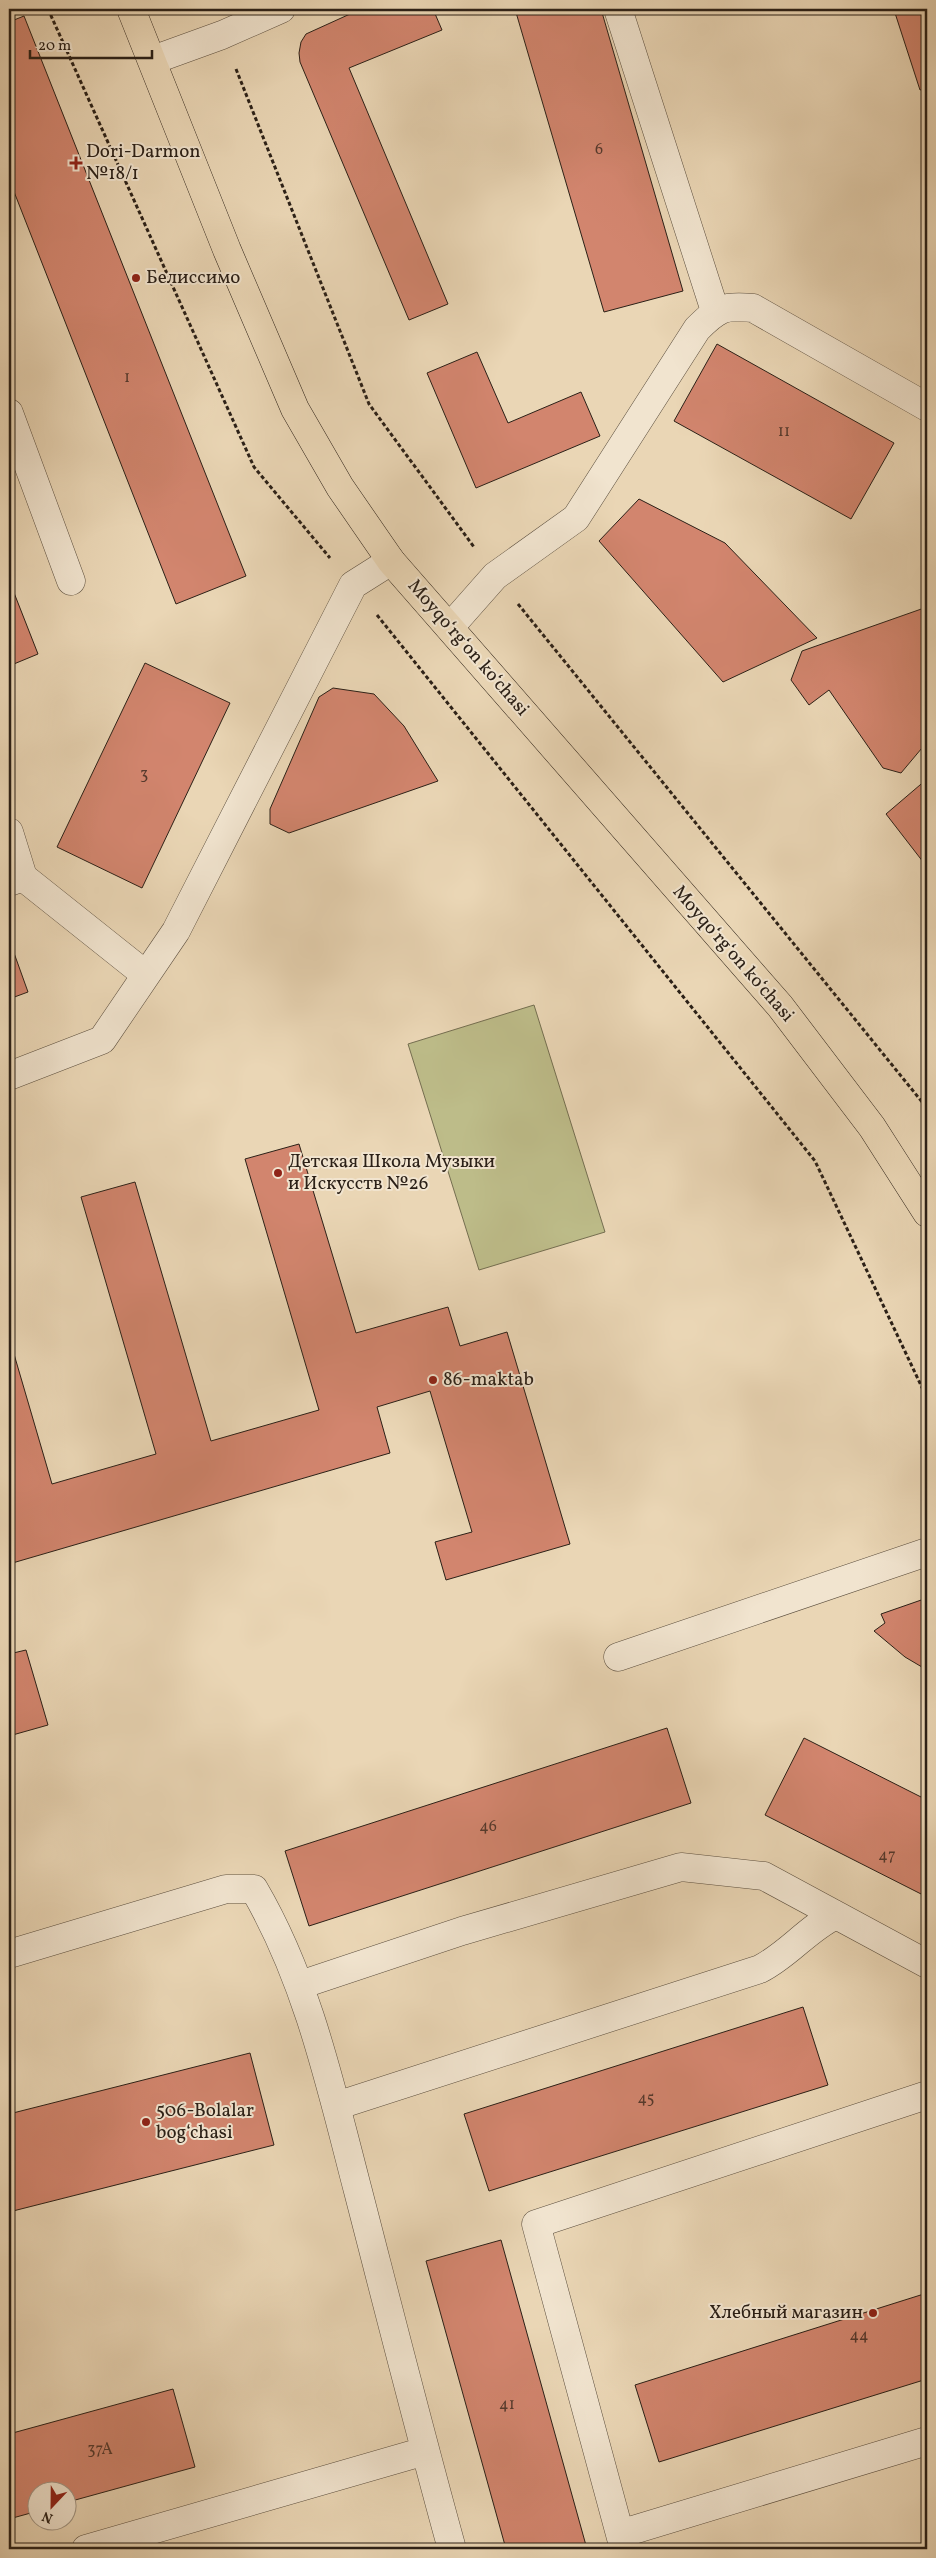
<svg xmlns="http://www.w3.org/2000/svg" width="936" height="2558" viewBox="0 0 936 2558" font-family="Vollkorn,serif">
  <rect width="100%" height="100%" fill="#ead6b5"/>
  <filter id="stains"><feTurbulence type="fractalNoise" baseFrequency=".004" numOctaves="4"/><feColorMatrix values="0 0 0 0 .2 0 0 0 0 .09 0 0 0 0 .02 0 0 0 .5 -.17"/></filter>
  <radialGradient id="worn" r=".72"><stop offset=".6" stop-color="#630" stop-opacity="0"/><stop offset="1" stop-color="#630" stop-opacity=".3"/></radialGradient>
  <path fill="#bdbc89" stroke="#746e50" d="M534,1005L605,1232L479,1270L408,1044Z"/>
  <path fill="#d2856e" stroke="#2b2017" d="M361,9H433L442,30L349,68L448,304L409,320L300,62L299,53L301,42L306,34Z
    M515,9H601L683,291L604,312Z
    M908,9H927V88L920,90L895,13Z
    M24,16L246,576L176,604L9,179V22Z
    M717,344L894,443L851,519L674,421Z
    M477,352L508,423L581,392L600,436L476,488L427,373Z
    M639,499L725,543L817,638L723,682L599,541Z
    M9,580L38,654L9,666Z
    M927,607V742L901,773L883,768L829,690L809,705L791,680L802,651Z
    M145,663L230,703L142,888L57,847Z
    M333,688L374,694L404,726L438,781L289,833L270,824V809L319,697Z
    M927,779V867L886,814Z
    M9,939L28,992L9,999Z
    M299,1144L356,1333L448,1307L460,1346L507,1332L570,1544L446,1580L435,1542L472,1532L430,1391L377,1407L390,1453L9,1564V1337L52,1484L156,1454L81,1197L135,1182L211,1441L319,1410L245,1159Z
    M927,1598V1670L905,1657L874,1631L885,1623L881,1614Z
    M26,1650L48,1725L9,1736V1654Z
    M667,1728L691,1803L309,1926L285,1851Z
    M804,1738L927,1800V1897L765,1815Z
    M803,2007L828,2085L489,2191L464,2114Z
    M250,2053L274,2145L9,2212V2114Z
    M501,2240L587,2549H506L426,2261Z
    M927,2293V2379L659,2462L635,2385Z
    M173,2389L195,2467L68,2502V2490H38V2511L9,2519V2434Z"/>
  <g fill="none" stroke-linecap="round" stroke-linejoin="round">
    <g stroke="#5b4e3e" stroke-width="29">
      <path id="minor" d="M618,9L715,311
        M153,60L222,35L281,9
        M9,413L71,581
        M450,627L495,576L576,518L697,329C718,308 724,305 753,308L927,407
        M9,832L23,877
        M9,882L23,877L146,975
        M9,1076L102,1040L176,931L353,585L391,561
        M618,1657L927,1552
        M9,1954L226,1889H254C308,1981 331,2088 358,2191C389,2311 419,2430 452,2549
        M300,1985L462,1931L681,1867L764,1876L927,1964
        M336,2106L760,1969C788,1955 808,1928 836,1915
        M620,2534L927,2441
        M86,2549L425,2451
        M624,2549L536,2224L927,2095"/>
    </g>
    <g stroke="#2b2017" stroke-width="29">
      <path id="major" d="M131,9L227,250L295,409L340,487L391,561L780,1006L872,1127L927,1213"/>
    </g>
    <path stroke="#2b2017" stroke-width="3" stroke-dasharray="4 2.5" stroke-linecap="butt" d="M48,9L254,467L330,558
      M236,69L369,404L474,547
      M518,604L927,1108
      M377,615L815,1161L927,1398"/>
    <use href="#minor" stroke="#f1e4cf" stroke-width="28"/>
    <use href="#major" stroke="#ead6b5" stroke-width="28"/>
  </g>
  <g fill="#8f2418" stroke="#f1e4cf" stroke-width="2">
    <path d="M73.5 155.5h5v5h5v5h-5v5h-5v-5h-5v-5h5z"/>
    <circle cx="136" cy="278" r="5"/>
    <circle cx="278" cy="1173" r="5"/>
    <circle cx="433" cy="1380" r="5"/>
    <circle cx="146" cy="2122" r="5"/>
    <circle cx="873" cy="2313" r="5"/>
  </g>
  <g text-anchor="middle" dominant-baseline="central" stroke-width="4" stroke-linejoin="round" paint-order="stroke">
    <g font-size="16" fill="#55392d">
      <text x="599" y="150">6</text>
      <text x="127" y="378">1</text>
      <text x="784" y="432">11</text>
      <text x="144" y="775">3</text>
      <text x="488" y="1827">46</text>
      <text x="887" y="1856">47</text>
      <text x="646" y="2099">45</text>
      <text x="859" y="2336">44</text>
      <text x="507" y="2405">41</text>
      <text x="100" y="2450">37А</text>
    </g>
    <g font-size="19" fill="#2b2017" stroke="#f1e4cf" text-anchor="start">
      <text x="86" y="152">Dori-Darmon<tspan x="86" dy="22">№18/1</tspan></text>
      <text x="146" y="278">Белиссимо</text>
      <text x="288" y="1162">Детская Школа Музыки<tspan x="288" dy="22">и Искусств №26</tspan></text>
      <text x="443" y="1380">86-maktab</text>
      <text x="156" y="2111">506-Bolalar<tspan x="156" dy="22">bogʻchasi</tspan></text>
      <text x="863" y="2313" text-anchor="end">Хлебный магазин</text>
    </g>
    <g font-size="19" fill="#2b2017" stroke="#f1e4cf">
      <text transform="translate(468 648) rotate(49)">Moyqoʻrgʻon koʻchasi</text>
      <text transform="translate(733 954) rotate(49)">Moyqoʻrgʻon koʻchasi</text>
    </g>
  </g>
  <rect width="936" height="2558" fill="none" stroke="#ead6b5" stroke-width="30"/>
  <rect x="10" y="10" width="916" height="2538" fill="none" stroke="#2b2017" stroke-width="2.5"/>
  <rect x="15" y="15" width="906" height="2528" fill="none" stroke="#2b2017"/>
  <g transform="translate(52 2506) rotate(202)"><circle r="24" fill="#f1e4cf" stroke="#a29685"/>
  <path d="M0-4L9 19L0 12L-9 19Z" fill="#8f2418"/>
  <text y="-8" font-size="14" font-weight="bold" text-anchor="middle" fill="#2b2017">N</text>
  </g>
  <path d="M30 50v8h122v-8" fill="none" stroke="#2b2017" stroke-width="2.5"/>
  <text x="38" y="50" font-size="15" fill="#2b2017" stroke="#f1e4cf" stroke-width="4" paint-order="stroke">20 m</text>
  <rect width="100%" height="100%" filter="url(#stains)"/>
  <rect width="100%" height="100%" fill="url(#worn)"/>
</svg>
